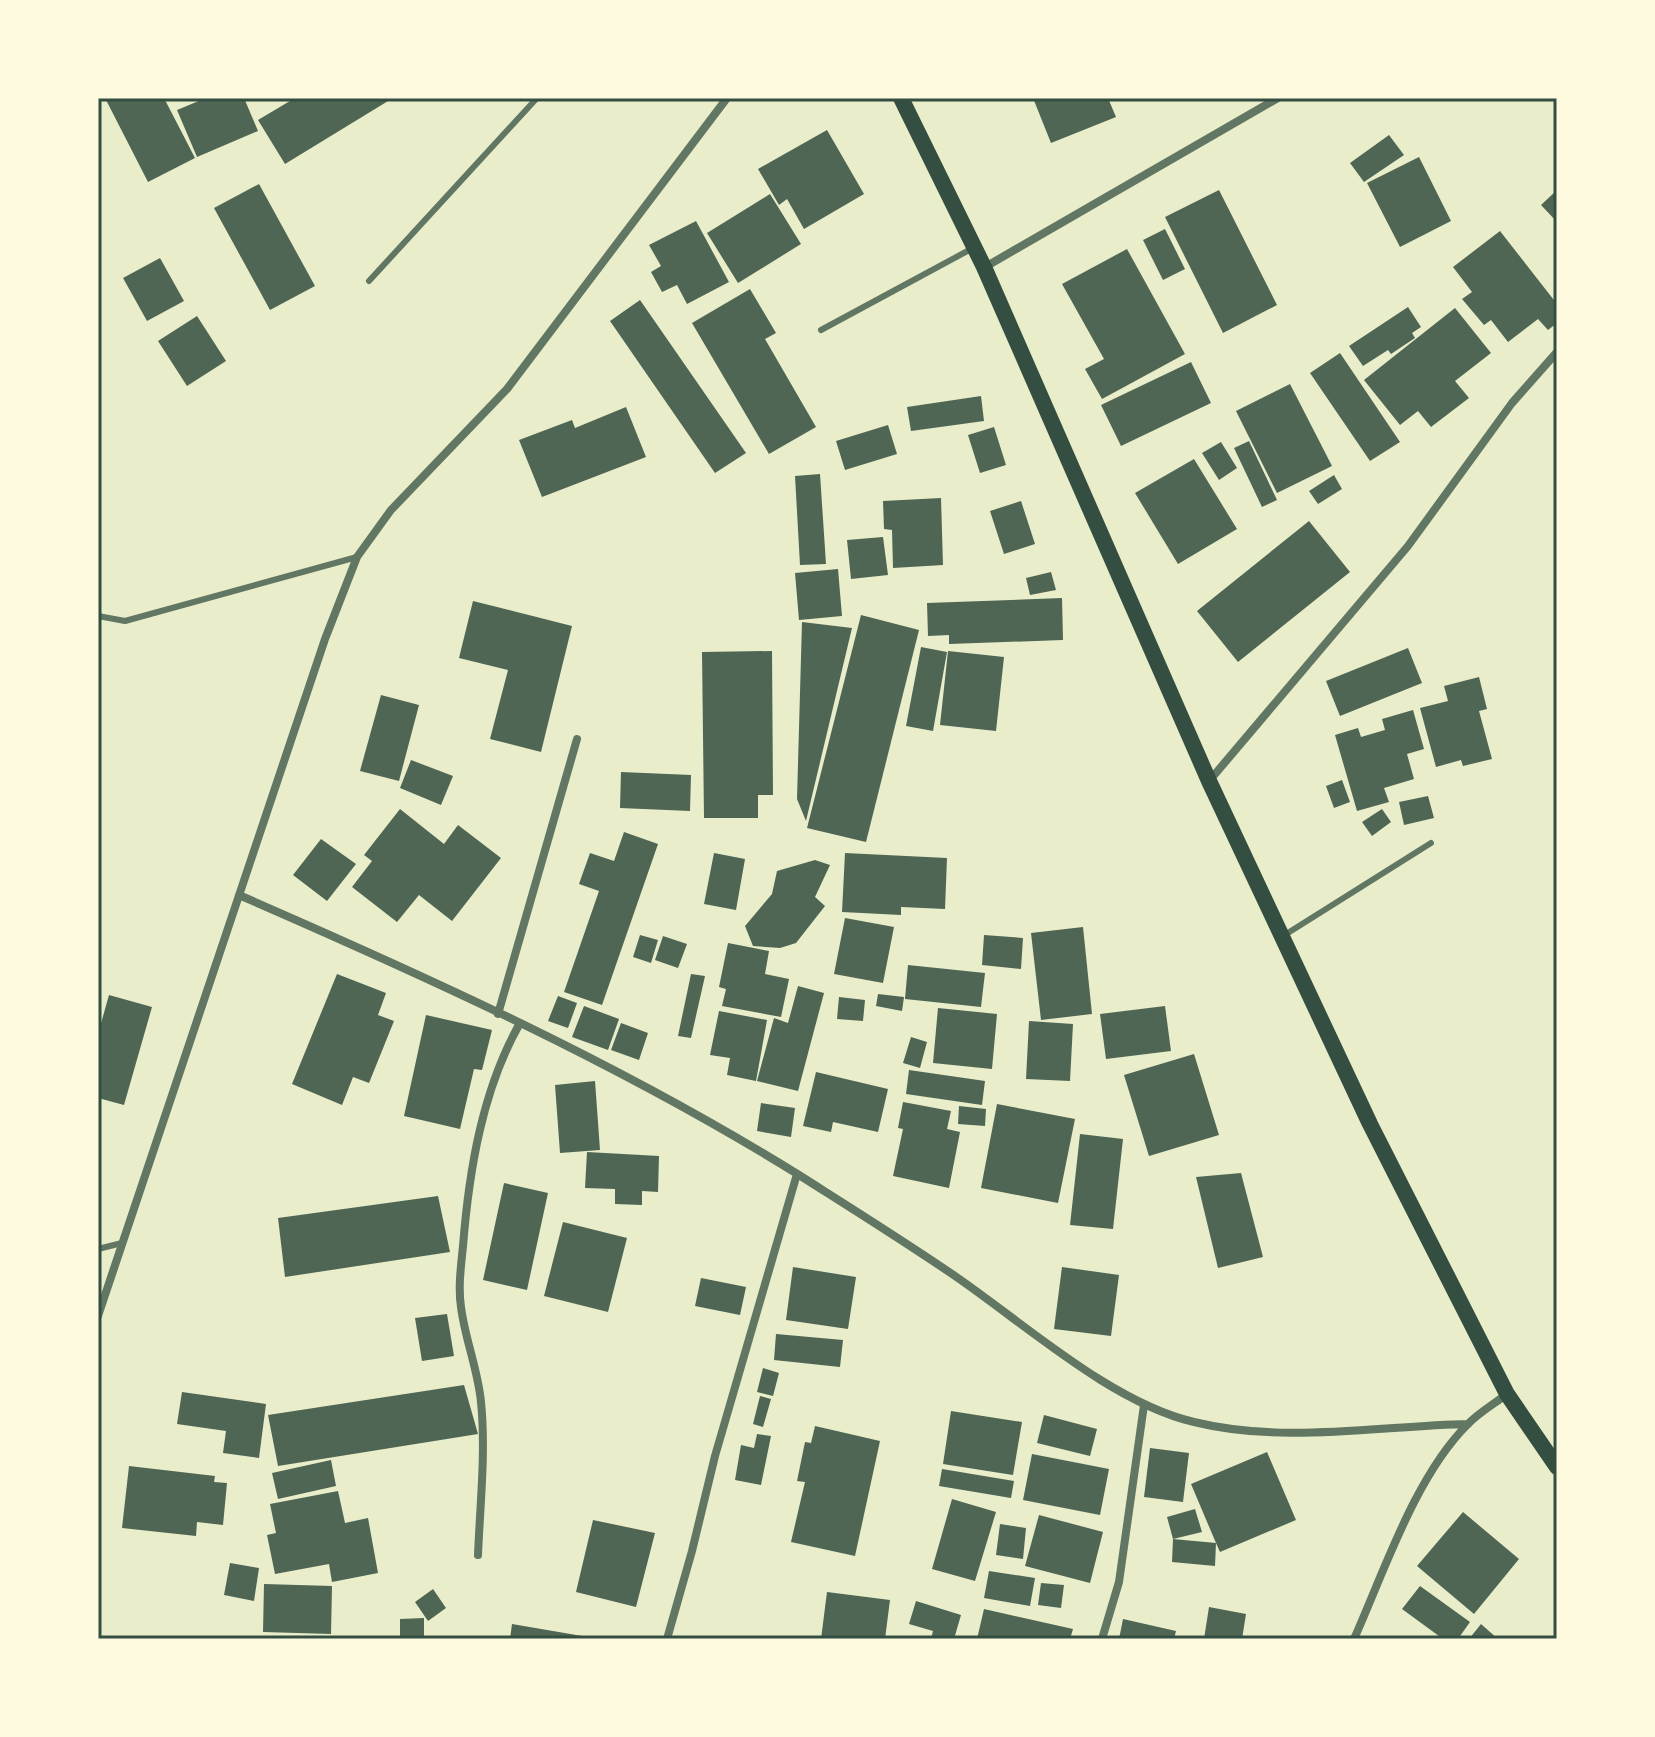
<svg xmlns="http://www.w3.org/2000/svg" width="1655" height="1737" viewBox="0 0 1655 1737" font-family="Manrope,sans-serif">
  <rect width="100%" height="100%" fill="#e9edc9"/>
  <path fill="#4f6655" d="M105,98H164L195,158L148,182Z
    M206,98H244L258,131L197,157L177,110Z
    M295,98H393L285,164L258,120Z
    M1033,98H1108L1116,117L1051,143Z
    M827,130L864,194L804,229L787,199L779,205L758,169Z
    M1389,135L1404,155L1364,182L1350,163Z
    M1419,157L1451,221L1400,247L1367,183Z
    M259,184L315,286L270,310L214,208Z
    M1219,190L1277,305L1223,333L1165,217Z
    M1557,190V222L1541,205Z
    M770,194L801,244L738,283L707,233Z
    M696,221L729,282L687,304L677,285L662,292L651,272L661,266L649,245Z
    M1165,229L1185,269L1163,280L1143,240Z
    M1500,231L1557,304V323L1548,330L1538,319L1508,342L1491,320L1484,325L1462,299L1472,292L1453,267Z
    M1127,249L1185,354L1102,399L1085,369L1104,359L1062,284Z
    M160,258L184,301L147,321L123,278Z
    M750,289L776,333L765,339L816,427L769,454L692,323Z
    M640,300L746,453L715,473L610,321Z
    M1408,307L1421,327L1412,333L1415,338L1391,354L1388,350L1363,366L1349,346Z
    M1455,308L1491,353L1455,381L1469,398L1431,427L1418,411L1400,425L1364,380Z
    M197,316L226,361L187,386L158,341Z
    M1340,353L1400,442L1370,461L1310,373Z
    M1191,362L1211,403L1121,446L1101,405Z
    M1290,384L1332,466L1277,493L1236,411Z
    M981,396L984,421L911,431L907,407Z
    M626,407L646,457L542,497L519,440L572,420L575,428Z
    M888,425L897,454L845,470L836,441Z
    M994,427L1006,465L980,473L968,435Z
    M1249,441L1277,500L1262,507L1234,448Z
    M1221,442L1237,468L1219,480L1202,453Z
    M1194,459L1237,529L1178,564L1135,493Z
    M820,474L826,564L800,565L795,476Z
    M1334,475L1342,489L1318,504L1309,491Z
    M941,498L943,565L893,568L892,530L884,529L883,501Z
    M1021,501L1035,544L1004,554L990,511Z
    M1309,521L1350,572L1238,662L1197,611Z
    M883,537L888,575L851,579L847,540Z
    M838,569L842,616L799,620L795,573Z
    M1051,572L1056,590L1030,595L1026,578Z
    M1062,598L1063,640L949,644V635L928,636L927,603Z
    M473,601L572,626L541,752L490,739L508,670L459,658Z
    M861,615L919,630L866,842L807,828Z
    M802,622L852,628L806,821L797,799Z
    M921,647L947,652L933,731L906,726Z
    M1408,648L1422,683L1340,716L1326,681Z
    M772,651L773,795H758V818H704L702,652Z
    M948,651L1004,657L996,731L940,725Z
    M1479,677L1487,709L1479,711L1492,759L1463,766L1461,760L1436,767L1420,708L1448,701L1444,686Z
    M381,695L419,705L399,781L360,771Z
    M1413,710L1424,749L1407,754L1414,779L1384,788L1389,802L1357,811L1335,735L1358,728L1361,737L1385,730L1382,719Z
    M411,760L453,776L441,805L400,788Z
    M621,772L691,775L690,811L620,808Z
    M1342,780L1350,802L1334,808L1326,786Z
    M1428,796L1434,818L1404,825L1399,802Z
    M400,809L444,844L458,825L501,858L452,921L419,895L397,922L352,887L372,861L364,855Z
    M1382,809L1391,822L1372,836L1362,822Z
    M624,832L658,844L602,1005L564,992L599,891L579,884L590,853L614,861Z
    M321,839L356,864L327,901L293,875Z
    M714,853L745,859L736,910L704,904Z
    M845,853L947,858L945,909L901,907V915L842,912Z
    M815,860L830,865L815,897L825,906L796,943L780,948L753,946L745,926L772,894L777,871Z
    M845,918L894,927L883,983L834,974Z
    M1083,927L1092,1014L1041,1020L1031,933Z
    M640,935L658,940L651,963L633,957Z
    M984,935L1023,938L1021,969L982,965Z
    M663,936L687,944L678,968L655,960Z
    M728,943L769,951L765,974L789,979L781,1017L722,1006L726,989L719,987Z
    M908,965L985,973L981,1007L905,999Z
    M337,974L386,993L378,1015L394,1021L369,1083L353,1077L342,1105L292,1084Z
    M691,974L705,976L691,1038L678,1036Z
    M798,986L824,993L798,1091L757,1081L774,1018L788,1023Z
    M878,994L904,997L902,1011L876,1006Z
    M109,995L152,1007L124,1105L98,1098V1034Z
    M558,996L577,1003L568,1028L548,1021Z
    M839,997L865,1000L863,1021L837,1019Z
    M584,1006L619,1019L608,1050L572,1037Z
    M1165,1006L1171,1051L1106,1059L1100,1014Z
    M938,1008L997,1014L992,1069L933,1063Z
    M719,1011L767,1020L756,1081L727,1075L730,1058L710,1055Z
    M426,1015L492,1030L482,1070L474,1069L460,1129L404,1116Z
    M1029,1021L1073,1024L1070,1081L1026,1079Z
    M621,1023L648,1033L639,1060L611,1050Z
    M911,1037L927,1042L920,1068L903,1063Z
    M1194,1054L1219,1135L1149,1156L1124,1075Z
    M909,1070L985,1081L982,1105L906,1094Z
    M816,1072L888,1089L878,1132L833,1122L831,1132L803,1126Z
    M595,1081L600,1150L560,1153L555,1085Z
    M903,1102L951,1111L947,1129L960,1132L949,1188L893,1176L903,1129L898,1128Z
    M761,1103L795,1108L791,1137L757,1131Z
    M997,1104L1075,1119L1058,1203L981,1188Z
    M959,1106L986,1109L985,1126L958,1124Z
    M1080,1134L1123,1139L1113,1229L1070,1225Z
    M587,1152L659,1156L658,1192L642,1191V1205L615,1204V1189L585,1188Z
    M1241,1173L1263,1257L1218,1268L1196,1177Z
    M504,1183L548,1193L527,1290L483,1280Z
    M438,1196L450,1252L285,1277L278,1218Z
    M563,1222L627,1238L608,1312L544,1296Z
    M793,1267L856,1277L848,1329L786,1320Z
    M1062,1267L1119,1275L1111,1336L1054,1329Z
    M701,1278L746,1287L740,1315L695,1306Z
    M447,1314L454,1356L422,1361L415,1318Z
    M776,1334L843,1340L840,1367L774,1360Z
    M763,1368L779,1373L773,1396L757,1392Z
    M464,1385L478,1434L278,1466L268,1415Z
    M182,1392L266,1404L259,1458L223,1453L226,1431L177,1424Z
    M760,1396L771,1399L763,1427L753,1424Z
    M951,1411L1022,1422L1013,1475L943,1464Z
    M1044,1415L1097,1429L1090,1456L1037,1443Z
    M815,1426L880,1441L855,1556L791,1542L805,1482L797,1481L805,1442L811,1443Z
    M757,1434L771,1436L761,1485L735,1480L741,1445L754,1448Z
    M1150,1448L1189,1453L1183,1502L1144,1497Z
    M1267,1452L1296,1520L1220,1552L1216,1543L1215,1566L1172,1562L1173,1539L1216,1543L1191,1484Z
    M1032,1454L1109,1469L1100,1515L1023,1500Z
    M331,1460L336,1486L278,1499L272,1473Z
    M129,1466L215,1476L214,1482L227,1483L223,1525L197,1522L196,1536L122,1528Z
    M942,1469L1014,1481L1011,1498L939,1486Z
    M338,1491L345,1523L368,1518L378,1573L332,1582L329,1564L275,1574L267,1535L276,1533L270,1504Z
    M952,1499L996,1512L975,1581L932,1569Z
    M1195,1509L1202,1532L1173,1539L1167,1517Z
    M1463,1512L1519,1559L1474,1614L1417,1566Z
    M1039,1515L1103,1532L1090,1583L1025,1566Z
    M593,1520L655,1533L636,1607L576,1592Z
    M1000,1524L1026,1528L1023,1559L996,1555Z
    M230,1563L259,1568L254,1601L224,1595Z
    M989,1571L1035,1578L1030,1606L984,1598Z
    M1041,1583L1064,1585L1061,1608L1038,1605Z
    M264,1584L332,1586L331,1634L263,1632Z
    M1420,1586L1470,1622L1458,1639H1443L1402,1609Z
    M433,1589L446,1608L428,1621L415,1602Z
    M827,1592L890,1600L885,1639H821Z
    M916,1601L961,1615L954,1639H931L933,1631L909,1624Z
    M1209,1607L1246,1614L1242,1639H1204Z
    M984,1609L1073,1629L1070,1639H977Z
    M424,1618V1639H400V1619Z
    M1123,1619L1176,1631L1174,1639H1119Z
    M512,1624L588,1637L587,1639H510Z
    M1481,1624L1498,1639H1469Z"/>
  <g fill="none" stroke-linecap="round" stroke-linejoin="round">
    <path stroke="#617663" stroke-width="6" d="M369,281L537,98
      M821,330L973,248
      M98,616L125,621L357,557
      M1283,936L1431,843
      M98,1249L122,1243"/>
    <path stroke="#617663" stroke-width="8" d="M985,267L1278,98
      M1210,780L1408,546L1512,403L1557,352
      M239,895C430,978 622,1065 799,1175C851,1208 904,1241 955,1276C1025,1324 1112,1403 1194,1422C1284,1444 1377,1426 1468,1424
      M498,1014L577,739
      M98,1316L325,639L357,557L391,510L507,389L727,98
      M478,1555C480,1505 486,1452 481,1402C478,1370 465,1339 461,1307C458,1287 461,1266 463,1246C469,1171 482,1090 520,1023
      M667,1639L692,1551L715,1456L797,1174
      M1102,1639L1119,1582L1144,1405
      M1354,1639C1384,1572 1415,1477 1467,1425C1478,1413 1494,1404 1507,1394"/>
    <path stroke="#344e41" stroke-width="16" d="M901,98L984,267L1209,781L1370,1124L1507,1394L1557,1467"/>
  </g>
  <rect width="1655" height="1737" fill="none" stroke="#fefae0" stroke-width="200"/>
  <rect x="100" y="100" width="1455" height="1537" fill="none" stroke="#344e41" stroke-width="3"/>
</svg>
